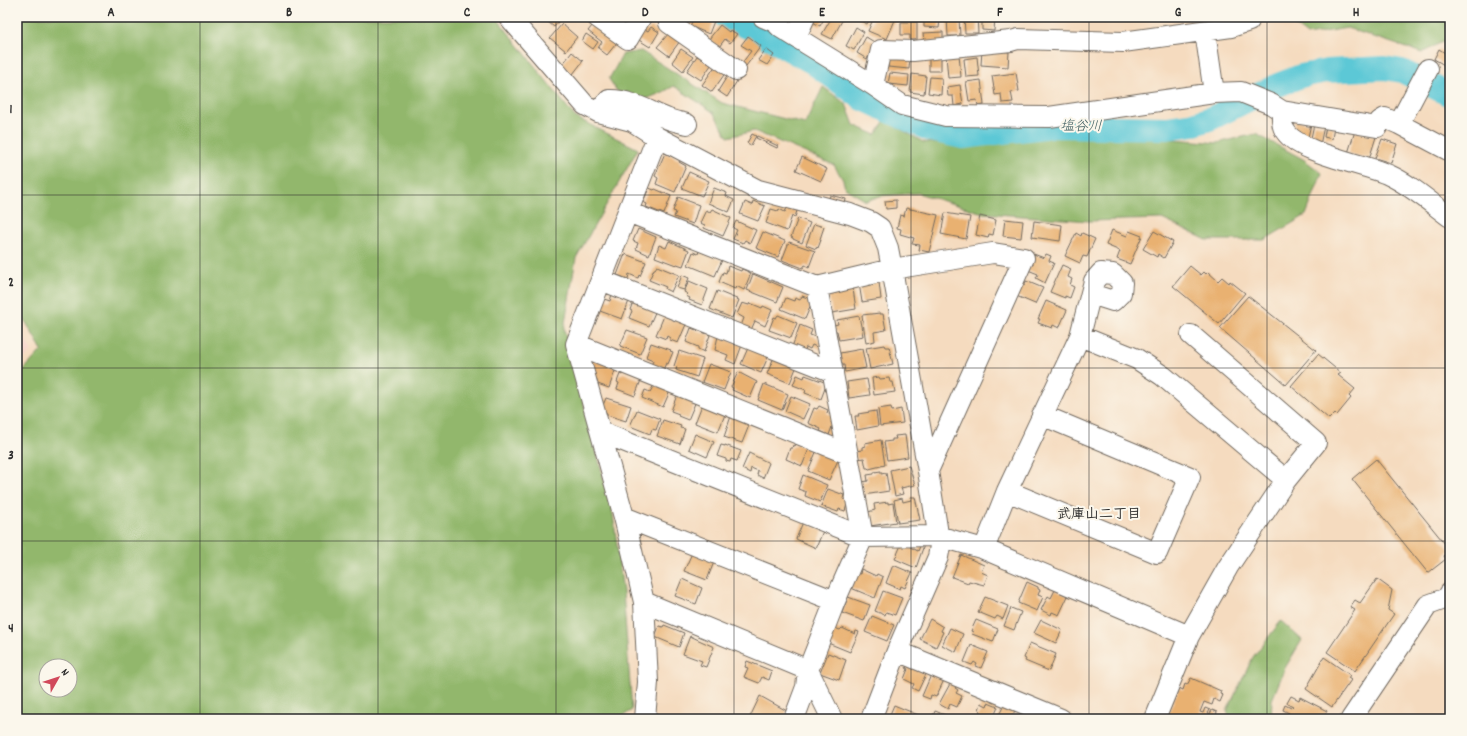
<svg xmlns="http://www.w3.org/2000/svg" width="1467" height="736" viewBox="0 0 1467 736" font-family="Dekko,'Klee One',sans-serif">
  <rect width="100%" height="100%" fill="#fbf7ec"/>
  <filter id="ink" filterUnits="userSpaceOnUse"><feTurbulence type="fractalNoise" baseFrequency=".025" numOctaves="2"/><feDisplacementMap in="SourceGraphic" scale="8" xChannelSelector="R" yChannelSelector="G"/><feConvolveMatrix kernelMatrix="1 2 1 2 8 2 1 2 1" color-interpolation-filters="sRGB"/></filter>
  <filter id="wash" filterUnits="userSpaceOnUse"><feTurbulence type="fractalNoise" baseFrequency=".012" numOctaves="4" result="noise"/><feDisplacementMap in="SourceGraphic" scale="16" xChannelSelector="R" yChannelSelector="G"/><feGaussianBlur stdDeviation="0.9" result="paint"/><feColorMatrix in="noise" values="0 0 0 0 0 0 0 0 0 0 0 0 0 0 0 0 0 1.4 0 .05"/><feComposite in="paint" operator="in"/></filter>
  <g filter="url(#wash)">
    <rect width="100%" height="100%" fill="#f5dbbf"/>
    <path fill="#f7d1c7" d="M17,326L32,351L17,365Z"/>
    <path fill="#92b76c" stroke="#5e714c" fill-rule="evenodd" d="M17,17H496L575,117L638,149L576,258L564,329L613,514L623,592L632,710L619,719H17V377L42,350L17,307ZM46,666H70V690H46Z
      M1260,17H1450V46L1442,42L1422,53L1347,28L1307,35L1284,17L1267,20Z
      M641,51L722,103L805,124L823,87L846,104L854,125L876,135L885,120L923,142L966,146L1003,138L1071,134L1154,137L1217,143L1256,134L1303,159L1322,173L1306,215L1264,240H1207L1162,219L1089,221L983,213L918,193L880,196L866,201L845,188L843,180L834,165L754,131L728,137L713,112L674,86L663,92L639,102L619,94L609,79L623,54Z
      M1281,621L1302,640L1285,668L1272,700L1271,719H1230L1227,711L1253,657Z"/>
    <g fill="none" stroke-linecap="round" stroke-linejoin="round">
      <path stroke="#5cc8d6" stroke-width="24" d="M726,17L752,29L812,62L863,99L931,130L963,137L1052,126L1167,128L1194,124L1212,118L1278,85L1301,76L1327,71L1384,68L1402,71L1450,95"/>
    </g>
    <g id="blocks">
      <path fill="#e9b171" d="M542,17H562L554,27Z
        M614,17H625L624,20L630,24L627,29L611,22Z
        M694,17H705L714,21L709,34L690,26Z
        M814,17H825L820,26L811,21Z
        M832,17H844L832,39L822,34Z
        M853,17H871L867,24Z
        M874,17H889L895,20L887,39L868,31Z
        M947,17H959L960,36H948Z
        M964,17H977L978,33H965Z
        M982,17H995L994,31L982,30Z
        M924,19L940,20L939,28L924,27Z
        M596,21L619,40L607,55L598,48L602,42L588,31Z
        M901,22H917V40H910V35H901Z
        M562,24L577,37L566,51L550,38Z
        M720,25L729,32L730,30L737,34L730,43L725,39L719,47L709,39Z
        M641,27L648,31L651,27L659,32L650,47L634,37Z
        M856,27L864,32L854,50L846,46Z
        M943,32V41L924,42L923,33Z
        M669,33L680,41L669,56L657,47Z
        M586,34L598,42L593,49L582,41Z
        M748,36L761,46L746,66L742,63L751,51L741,45Z
        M866,37L876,43L867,59L857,53Z
        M681,49L693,57L683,71L672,62Z
        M766,49L774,55L767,65L758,60Z
        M1439,49L1445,53L1446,51L1450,53V75L1444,71L1446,66L1434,59Z
        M982,50L1009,52L1008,67L981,65Z
        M572,52L583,61L573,74L562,65Z
        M959,54L961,77L948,78L946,55Z
        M929,55H941V71H929Z
        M697,56L711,65L701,80L687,71Z
        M889,56L910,58L909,69L888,67Z
        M977,57L979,76L966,77L964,59Z
        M716,65L726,72L712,92L702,85Z
        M890,73L909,75L908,86L888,84Z
        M1016,73L1019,91L1011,92L1013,102L1002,103L1001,94L995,95L992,76Z
        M912,74L926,76L924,94L910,92Z
        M728,75L737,81L727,97L718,91Z
        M930,77L942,78L941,95L928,93Z
        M981,80L984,105L978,106L977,100L969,101L966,82Z
        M960,85L963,104L954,106L953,96H948L947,87Z
        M1295,120L1311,124L1308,137L1301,135V132L1293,130Z
        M1314,124L1324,126L1320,145L1310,143Z
        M1326,126L1334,127L1332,139L1324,137Z
        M1355,131L1376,137L1369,159L1348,153Z
        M752,134L756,136L751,145L747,143Z
        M757,136L778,146L777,148L756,138Z
        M1382,139L1397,144L1391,163L1375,158Z
        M665,153L680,160L679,162L686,166L675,192L656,184L658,178L655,176Z
        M802,157L827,169L821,181L796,170Z
        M689,172L709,181L702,196L682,188Z
        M649,188L654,190L655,189L671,196L664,214L646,207L647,204L643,202Z
        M714,188L727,193L726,196L734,200L729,212L708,203Z
        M830,195L846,199L845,204L829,200Z
        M678,197L699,205L693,224L674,217L676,212L673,211Z
        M896,200V208L886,209L885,201Z
        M753,201L765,206L758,221L740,214L745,202L752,205Z
        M787,208L797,211L795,217L792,216L787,231L766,223L771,209L778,211L779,209L785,212Z
        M906,208L938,215L929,252L919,250L920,245L912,244L914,238L900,234L901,229L897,228L900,215L904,216Z
        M712,209L731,218L723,236L704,228L705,225L700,223L706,210L710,212Z
        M945,213L970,217L966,239L941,234Z
        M980,216L996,220L993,235L989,234L988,238L976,235Z
        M798,218L810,223L802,243L793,239V238L791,237Z
        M1005,219L1023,221L1021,238L1003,236Z
        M736,221L756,230L750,243L745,240L743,243L733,239L737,230L733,228Z
        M1034,221L1062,225L1060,241L1032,237Z
        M814,224L824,227L820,239L821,240L818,248L817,247L816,249L806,245Z
        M638,229L656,237L649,255L636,249L638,243L633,241Z
        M1112,230L1127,236L1129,231L1142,236L1130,264L1117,259L1120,251L1106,245Z
        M1154,231L1173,242L1164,258L1158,254L1157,257L1143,249Z
        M763,232L785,241L778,257L756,248Z
        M1076,233L1081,236L1082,233L1095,239L1087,257L1083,256L1080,263L1065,256Z
        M669,241L689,250L683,266L677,264L676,265L655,257L659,245L666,248Z
        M789,242L815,251L809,267L805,265L803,268L782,260Z
        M699,251L722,260L715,276L688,265L693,252L698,254Z
        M1031,253L1044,258L1046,254L1051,256L1049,261L1054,263L1045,283L1036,278L1038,274L1028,270Z
        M625,254L646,262L640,276L639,275L638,278L629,274L628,279L617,275Z
        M1062,265L1071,269L1068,277L1072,279L1070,285L1074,287L1070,298L1065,296V298L1050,292Z
        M657,266L679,275L671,292L665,289L666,287L649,280L654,269H655Z
        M728,266L741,271L742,269L751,273L744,290L736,286L735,289L719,282L723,272L726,273Z
        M1190,266L1201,275L1204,272L1206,274L1208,272L1218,281L1222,277L1229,283L1230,281L1245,293L1219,324L1173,286Z
        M753,274L783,287L777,302L747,290Z
        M682,275L689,278L684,290L677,288Z
        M689,281L708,289L702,305L689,300L690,298L686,296L688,294L684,292Z
        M1026,281L1043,288L1035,304L1014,295L1019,283L1024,286Z
        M879,282L881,299L862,302L859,283Z
        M853,289L856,309L832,313L828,290Z
        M717,291L739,300L732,318L710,309Z
        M612,294L629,301L622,319L597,310L601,298L610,301Z
        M802,296L813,300L805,319L781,309L786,298L794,301L795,298L800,300Z
        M1248,296L1316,350L1286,385L1220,328Z
        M634,299L656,310L649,326L629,318L632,311L630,310Z
        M1046,301L1067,310L1059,328L1053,325L1052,328L1038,323L1040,319H1038Z
        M742,303L749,305L750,303L762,308L763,306L772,310L765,326L755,321L751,330L741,326L744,318L737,314Z
        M880,313V314H883L886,330L874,332L875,341L866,343L862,315Z
        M778,315L797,323L791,338L769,330L774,317L776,318Z
        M664,316L676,321L677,318L687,322L678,343L670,340V338L667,336L666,339L656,335Z
        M859,316L863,336L839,340L837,331H835L834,325L838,324L837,320Z
        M800,325L812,330L810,335L818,338L821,349L812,345L810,349L806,347L804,352L792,347Z
        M691,328L710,335L704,352L698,349V347L686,342Z
        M627,330L647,337L640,354L620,346Z
        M718,336L742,345L735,364L726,360L728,355L715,350Z
        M651,343L671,350L670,351L673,352L668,364L666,363L663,370L651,366L653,360L646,357Z
        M884,345L885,347H889L893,364L870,369L866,348Z
        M748,348L768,357L761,373L741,364Z
        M862,349L866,368L845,372L844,365H842L840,353Z
        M679,351L703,359L697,377L676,370L677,367L674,366Z
        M1318,354L1341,373L1338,375L1355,389L1349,396L1351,398L1337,415L1335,413L1329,419L1291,386Z
        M774,357L792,363L791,366L796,368L790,383L767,374Z
        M593,360L616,368L609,388L592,382L595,373L589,371Z
        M709,364L731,372L724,390L702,382Z
        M738,372L757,382L750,398L732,390L733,388L731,387Z
        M623,373L641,380L635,396L617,389L619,383L617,382L620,374L622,375Z
        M797,375L804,378L805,375L827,383L821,399L805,393L806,390L793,385Z
        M879,377L880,379L889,378L890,382H893L895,392L874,395L872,378Z
        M867,379L870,395L849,398L847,382Z
        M764,384L788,394L782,410L758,400Z
        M654,385L670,391L663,407L642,398L645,390L650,392Z
        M677,395L696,401L688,420L678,416L679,414L671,411Z
        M791,396L810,404L803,419L785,411Z
        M606,398L631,406L626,421L607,415V413L601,410Z
        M702,405L726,412L718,432L695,423Z
        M819,406L828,410L827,413L834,416L831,423L833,424L829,435L820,431L821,429L808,423L814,408L817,409Z
        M891,407L892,411L901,409L903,423L880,426L878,409Z
        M637,410L660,419L656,430L652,429L650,434L630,426Z
        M876,411L878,426L857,430L855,416H859L858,414Z
        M731,416L750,423L742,443L724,437Z
        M663,420L681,426L680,428L685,429L680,444L657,436Z
        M695,434L714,442L707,457L689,449Z
        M905,435L908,457L887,460L884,442L892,441V439H896L895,436Z
        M881,440L885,465L869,469L868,468H866L864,458L857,459L856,451L862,450V447L865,446V443Z
        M796,444L809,449L802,466L786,459L790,448H792L793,445L795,446Z
        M721,445L725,446V445L741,451L737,461L731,459L730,462L726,461V459L717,456Z
        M817,450L838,460L829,480L808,471Z
        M749,453L769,463L763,478L757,475L758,471L751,468L750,473L742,469Z
        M1376,459L1450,550L1444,556L1446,559L1428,573L1352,479Z
        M909,466L915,485L901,488L903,494L895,496L890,470Z
        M881,471V474L886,473L889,491L864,495L862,482L868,481L867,475L874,474V472Z
        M803,475L827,485L820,502L805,496L806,492L798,489Z
        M828,489L844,495L843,499L848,501L845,511L839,509L838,512L821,506Z
        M910,497H915L920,520L898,523L894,500L902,498L903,502L911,500Z
        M888,502V504L893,503L896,522L870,526L868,512L875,510L874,504Z
        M803,522L823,531L816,548L796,539Z
        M902,543L918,551L921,544L924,545L916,568L895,559Z
        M692,553L714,562L707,580L684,571Z
        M961,555L984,565L981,572L988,575L984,585L969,581L968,583L952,577Z
        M893,565L912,573L905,588L901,586L900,589L886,583Z
        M861,569L876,576L877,574L883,577L875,598L851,588L857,573L860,574Z
        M682,579L702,588L696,604L675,596Z
        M1377,579L1392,590L1388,610L1394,614L1355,671L1327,652L1355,610L1350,607L1355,600L1360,603Z
        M1027,582L1038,587V589L1040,590L1038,595L1043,597L1037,611L1018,603Z
        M1055,590L1068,596L1059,615L1052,612L1051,615L1041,610L1048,596L1051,598Z
        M883,591L902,598L895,615L886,612L885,615L875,611Z
        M848,597L870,605L864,621L842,613Z
        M985,597L1008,606L1003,619L997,616L995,619L978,612Z
        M1011,608L1021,612L1014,630L1004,626Z
        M872,616L894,625L887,641L865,632Z
        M930,619L943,627L941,631L943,632L936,647L920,639Z
        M976,620L998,629L993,642L972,634L973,632L971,631Z
        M1041,620L1062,630L1056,643L1034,633Z
        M664,625L684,633L679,647L655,637L659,626L663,627Z
        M835,628L840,630L842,628L855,634L856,631L859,632L850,652L828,643Z
        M950,628L963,634L956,652L942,645Z
        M690,636L714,647L706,667L700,665L702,661L683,654Z
        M1030,643L1056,654L1049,671L1025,661L1026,659L1024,658Z
        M971,645L988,652L981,668L976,666L977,664L974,662L972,665L964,662Z
        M828,653L846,660L839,680L820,673Z
        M1324,657L1350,675L1348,678L1351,680L1332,707L1306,689Z
        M747,661L772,671L769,680L762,677L759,683L744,677L748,668L745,667Z
        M907,666L926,674L918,691L912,688L914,684L904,679L908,669L906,668Z
        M931,675L944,680L936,697L931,695L930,699L922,696Z
        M1191,678L1221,691L1220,694L1223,695L1220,702L1214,699L1212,705L1204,702L1200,712L1203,713L1205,708L1210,710L1208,713L1210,714L1212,710L1217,712L1216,716L1222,719H1166L1179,688L1183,690L1185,684L1187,685Z
        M951,682L957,685L955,688L958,690L956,693L962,696L957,707L950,704L948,709L939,704Z
        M760,696L787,711L783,719H753L750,717Z
        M1291,696L1299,700L1300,697L1327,711L1322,719H1286L1289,713L1283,710L1285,705L1291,708L1293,706L1287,703Z
        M981,703L987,706L988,703L998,707L993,719H977L981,711L979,710Z
        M894,705L928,719H888Z
        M1004,705L1015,711L1011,717L1015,719H997Z
        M935,711L955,719H932Z"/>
    </g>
  </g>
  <g filter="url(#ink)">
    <use href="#blocks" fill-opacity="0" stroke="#72695f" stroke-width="1"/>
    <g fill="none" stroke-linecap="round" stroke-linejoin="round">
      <g stroke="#72695f" stroke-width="22">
        <path id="minor" d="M509,17L585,105L598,112L632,121L657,137L758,190L850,214L871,222L880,228L888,248L892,269L928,471L940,546L938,557L897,651L871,719
          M597,17L628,39L641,17
          M672,17L669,23L736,70
          M763,17L775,22L781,28L873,85L902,105L946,116L1049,117L1214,93L1241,92L1271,104L1282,111L1377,127L1380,121L1385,118L1399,124L1450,151
          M1205,31L1214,93
          M796,37L805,17
          M873,85L881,50L913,51L1011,41L1018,39L1123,42L1231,27L1249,21
          M1282,111C1282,117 1281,124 1284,129C1295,153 1366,164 1389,175C1411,185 1431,203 1450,217
          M598,112L609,100C629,99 648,111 666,118C672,121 680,122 687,124
          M1399,124L1428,69
          M628,212L817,287L892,269L993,253L1024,258L928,471
          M601,280L833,372
          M1080,336L1137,359L1163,376L1286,480
          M576,344L848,454
          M601,432L863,537L938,536L984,549L1189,636
          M1007,491L1157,553L1190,477L1042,415
          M624,517L835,601
          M984,549L1007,491L1080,336L1094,281L1101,273L1113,274L1122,283L1121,293L1113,301L1091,294
          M644,602L808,670L832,719
          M897,651L1061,719
          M645,719L648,682L644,602L624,517L576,344L657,137
          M794,719L806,687L808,670L835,601L863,537L817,287
          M1155,719L1189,636L1228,567L1286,480L1316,443L1191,335
          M1351,719L1428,605L1447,598L1450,593"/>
      </g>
      <use href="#minor" stroke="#fff" stroke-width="20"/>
    </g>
  </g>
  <path fill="none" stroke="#2b2b2b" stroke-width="1" stroke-opacity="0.55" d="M200,17V719M378,17V719M556,17V719M734,17V719M911,17V719M1089,17V719M1267,17V719M17,195H1450M17,368H1450M17,541H1450"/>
  <g text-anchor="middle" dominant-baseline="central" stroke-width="4" stroke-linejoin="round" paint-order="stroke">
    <g font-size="14" font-style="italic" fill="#3a5a5e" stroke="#fbf7ec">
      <text transform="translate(1081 127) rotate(1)">塩谷川</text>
    </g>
    <g font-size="14" font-weight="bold" fill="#2b2b2b" stroke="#fbf7ec">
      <text x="1099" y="515">武庫山二丁目</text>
    </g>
  </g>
  <rect width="1467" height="736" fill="none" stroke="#fbf7ec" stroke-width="44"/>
  <g transform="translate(58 678) rotate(51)"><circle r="19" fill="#fbf7ec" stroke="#a8a59f"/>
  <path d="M0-3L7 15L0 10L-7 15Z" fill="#d1495b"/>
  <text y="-6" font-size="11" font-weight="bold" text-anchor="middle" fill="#2b2b2b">N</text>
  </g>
  <rect x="22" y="22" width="1423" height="692" fill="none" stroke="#2b2b2b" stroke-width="1.5"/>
  <g font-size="13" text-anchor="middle" font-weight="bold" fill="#2b2b2b">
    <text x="111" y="16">A</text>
    <text x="289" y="16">B</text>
    <text x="467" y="16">C</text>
    <text x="645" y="16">D</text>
    <text x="822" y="16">E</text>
    <text x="1000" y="16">F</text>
    <text x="1178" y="16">G</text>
    <text x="1356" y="16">H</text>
    <text x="11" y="113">1</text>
    <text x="11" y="286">2</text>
    <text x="11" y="459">3</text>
    <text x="11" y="632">4</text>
  </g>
</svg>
